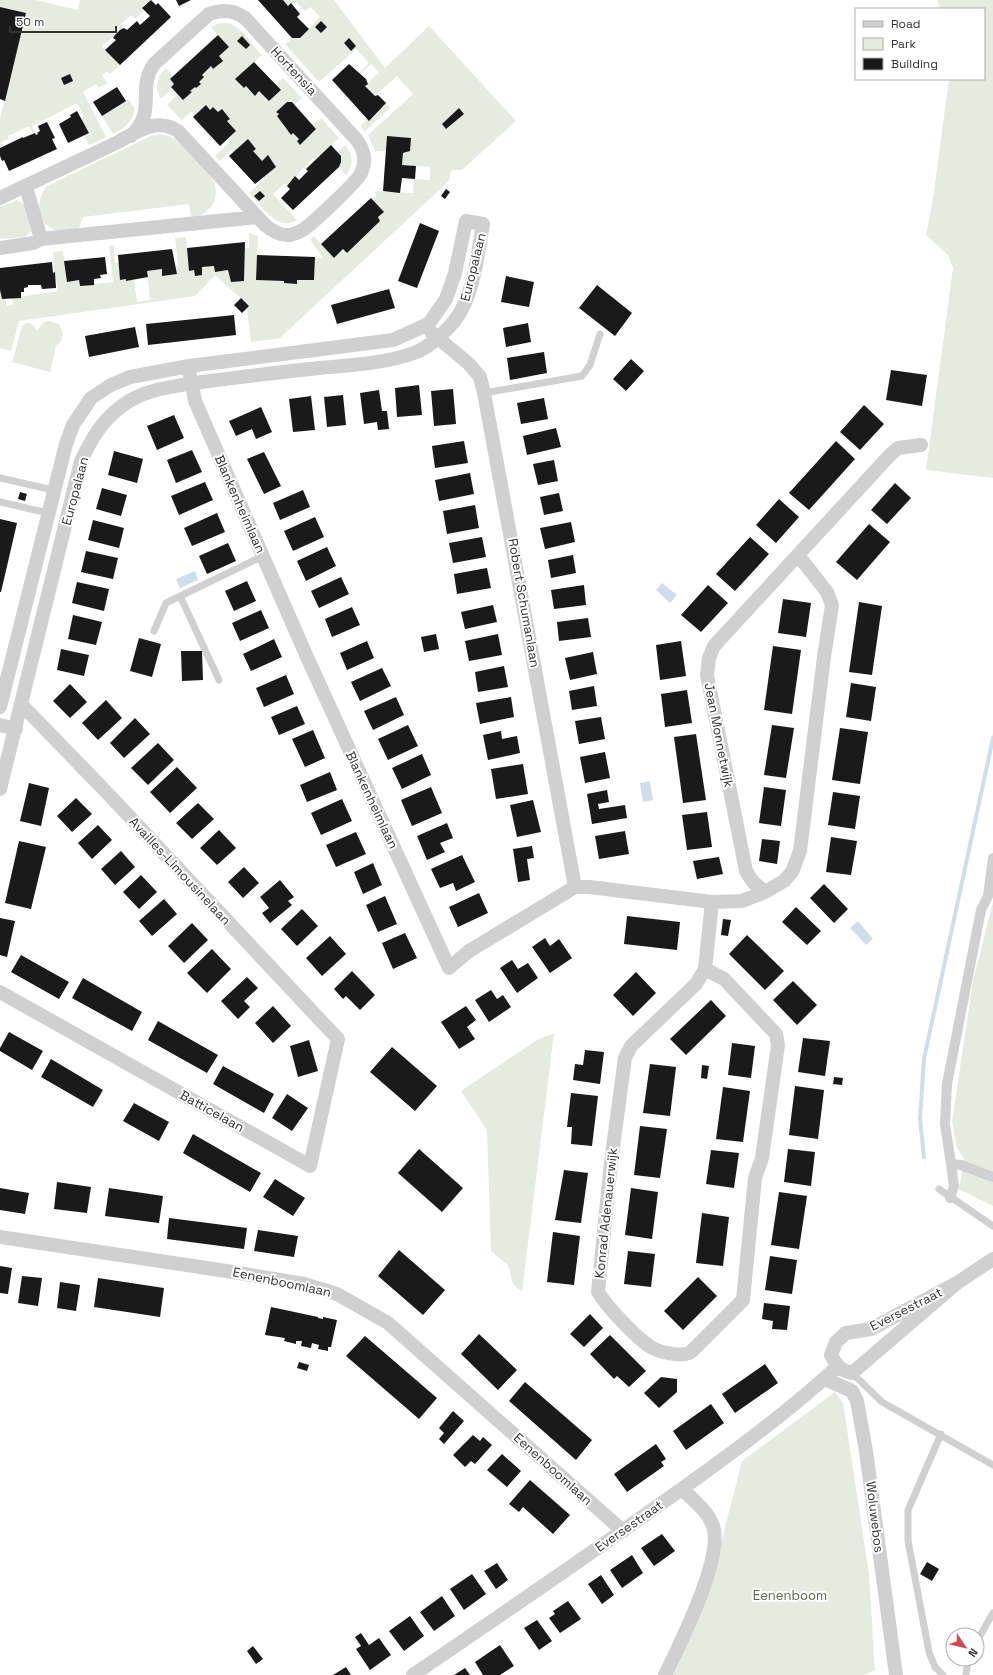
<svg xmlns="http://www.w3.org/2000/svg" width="993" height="1675" viewBox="0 0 993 1675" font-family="'Space Grotesk',sans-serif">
  <rect width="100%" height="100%" fill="#fff"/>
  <path fill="#e5ebdf" d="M0,0H36L78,10L80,0H150L142,7L144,10L135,19L131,15L121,24L124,28L102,46L120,65L110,74L107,71L102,75L107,83L99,88L96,84L83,92L106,137L89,145L84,136L89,133L81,119L84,117L77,103L32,126L35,133L33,134L29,126L8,136V139L2,142L3,146L0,148V118L26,13L0,7Z
    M283,0H334L385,68L429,26L516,121L462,170H451L449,181L282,336V338L251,342L247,307L249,306L215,275L195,296L19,321L11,351L0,348V290L5,299L7,306L13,305L12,298L58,291L55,273H53L54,270L53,252L63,251L67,282L79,280L80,286L113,282L109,246L114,245L115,263H119L120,279L134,280L137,302L150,300L147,271L162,269L163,276L177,274L176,266H178L175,238L186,237L189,271L194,270L195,275H202V267L214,266L215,272L228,270L229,277H230L245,248H249V233L258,236L256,280L284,281V283L296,284L297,280H314L315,258H323L310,239L314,236L334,258C347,246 362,240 374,227C378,223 378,217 383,212L373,200L377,195L374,192L376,191L413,193L414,179L430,180V167L402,165L403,153H406L407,138L387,136L386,151H375L368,135L413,94L397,76L375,96L365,86L379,72L371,64L359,75L358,74L369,63L356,49L319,82L285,44L293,38H300L320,17L311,7L305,11L296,2L288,6Z
    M938,0H993V478L926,470L953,268L948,255L926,235L933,199L949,79H984V9H939Z
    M220,23C240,21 250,43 262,55L236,79L244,88L246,86L255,95L259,91L269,101L281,91L275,85L283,78L302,98L294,105L292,102H287L276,111L279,114L277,116L284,124L282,125L291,134L293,133L299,139L297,141L300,144L316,129L313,125L321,118L339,138L315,160L313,158L287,186L285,183L273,194L297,220C277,232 262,206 249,193L264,179L262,178L275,167L268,156L262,161L253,151L256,148L248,139L233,153L231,150L220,161L215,156L230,142L228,140L236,131L227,121L230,118L222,110L218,112L213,107L210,110L206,106L195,116L191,111L182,120L167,105L178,94L183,100L192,92L190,91L195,87L196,88L200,84L199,82L202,75L211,66L213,69L223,61L219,56L229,47L211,27Z
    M166,68L173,76L174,84L171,87L172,89L161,99C154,88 157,77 166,68Z
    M128,99L135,109C132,122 125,128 113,134L102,116Z
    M386,103L390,108L365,131L360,126L368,119L369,120Z
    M160,134L169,136L176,140C185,148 209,172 214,182C221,201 208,215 191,218L189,204L83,217L78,231C72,231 62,232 56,230C35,224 36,199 47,186L151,136Z
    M345,145C353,154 354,165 346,175L339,167L341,158L337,152Z
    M17,200L25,205L31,231L25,237L0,239V207Z
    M49,321L59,324L63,334L61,341L56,346L50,372L12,362L22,326L27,323L32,324L37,331L43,323Z
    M993,733V743L925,1059L921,1119L926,1171L919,1119L923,1059Z
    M993,902V1206L959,1189L964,1159L957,1148L952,1122L973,981Z
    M554,1033L522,1292L513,1284L508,1265L491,1251L487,1130L461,1091L537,1040Z
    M835,1392L843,1403L869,1574L875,1670L864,1675H673L708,1594L742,1461Z"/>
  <path fill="#cedfe9" d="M195,571L198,580L180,588L176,579Z
    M662,583L677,595L670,603L656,590Z
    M650,781L653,800L643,802L640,783Z
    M858,921L873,939L866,945L850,928Z"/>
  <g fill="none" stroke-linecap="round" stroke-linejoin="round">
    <path stroke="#cedfe9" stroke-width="4" d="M924,1157L920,1119L924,1059L993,738"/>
  </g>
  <path fill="#1a1a1a" d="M151,0L156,5L158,3L171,17L120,65L105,50L116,40L113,38L115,35L120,30L124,28L127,30L137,21L140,25L150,16L142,8Z
    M176,0H191L179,6Z
    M258,0H283L288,6L291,3L300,14L297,17L309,29L300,38H292Z
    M0,7L26,13L5,101L0,99Z
    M321,21L327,27L321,33L315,27Z
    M218,35L229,47L219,56L223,61L213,69L211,66L202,75L204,77L199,82L201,84L196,88L195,87L190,91L192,92L183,100L171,87L174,84L170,79Z
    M242,36L250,45L246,49L237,41Z
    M349,38L356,46L351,51L344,43Z
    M254,62L281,90L269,101L259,91L255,96L246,86L244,88L235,79Z
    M349,64L366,79L368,84L365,86L375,96L378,95L386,103L369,121L332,80Z
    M70,74L73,81L64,85L61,78Z
    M117,87L126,101L102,116L93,102Z
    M287,102H292L316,129L300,145L297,141L299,139L293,133L291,135L277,116L279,114L276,112Z
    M206,105L210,110L213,107L218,112L222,109L230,119L227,121L236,131L220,146L193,117Z
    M459,108L464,114L446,129L442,124Z
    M77,111L89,133L68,143L59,124L71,117L70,115Z
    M47,122L55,138L52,139L57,149L9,171L4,160L2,161L0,156V148L23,137V138L35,133L36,135L38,134L37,133L40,131L38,126Z
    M387,136L411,138L410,151L403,153L402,165L416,166L415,179L402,178L400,193L383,191Z
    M248,139L256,149L253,151L262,161L268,155L276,167L255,184L229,156Z
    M331,145L341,156V162L339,167L293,210L281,198L290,189L287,186L295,176L299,180L308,171L306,169Z
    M446,189L450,192L445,199L441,196Z
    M260,191L265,196L259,201L254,196Z
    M371,198L384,212L378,217L380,221L347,253L343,249L334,258L321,244Z
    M420,223L439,231L417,288L398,281Z
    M245,242L244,281L231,282L228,270L215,272L214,266L202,267V275L195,276L194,270L189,271L187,248Z
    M172,249L177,274L162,276V269L147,271L148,277L126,281V279L120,280L118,255Z
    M257,255L315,257L314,280H297V284L284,283V281L256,280Z
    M105,257L107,274L100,275L101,278L94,279V285L80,286L79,280L67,282L64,261Z
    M52,262L53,273L55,272L56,288L42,289L41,285H28V287L24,288V292H21V298L2,299L0,290V268Z
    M506,276L534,282L529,307L501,302Z
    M597,285L632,313L615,336L579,308Z
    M389,289L395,308L337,324L331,305Z
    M241,298L249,306L242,313L234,305Z
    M234,315L236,335L148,345L146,324Z
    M528,323L531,342L506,347L503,328Z
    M135,327L139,347L89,357L85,336Z
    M544,352L547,373L510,380L507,358Z
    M631,359L644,371L626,391L613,379Z
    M891,370L927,375L922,406L886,400Z
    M419,385L422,415L397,417L395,388Z
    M453,389L456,424L434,426L431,391Z
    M379,390L382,411H387L389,429L378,430L377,422L364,424L360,393Z
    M343,395L346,425L327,427L324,397Z
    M311,396L315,430L293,432L289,399Z
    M544,398L548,419L521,424L517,403Z
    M864,405L884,424L860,450L840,432Z
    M261,407L272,432L256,439L252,429L236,436L229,421Z
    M174,415L184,438L157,450L147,426Z
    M556,428L561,447L527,455L523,436Z
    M464,441L468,463L435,468L432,446Z
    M836,441L855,459L809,510L789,493Z
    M192,450L202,472L176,483L167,460Z
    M114,451L143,459L137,483L108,475Z
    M264,452L281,486L264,494L247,459Z
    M554,460L558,481L538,485L533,464Z
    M470,473L474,494L439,501L435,480Z
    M205,482L213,500L179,515L171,496Z
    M895,483L911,498L887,524L871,510Z
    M102,488L127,495L121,516L96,509Z
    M303,490L310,507L280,520L273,503Z
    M20,492L27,494L25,501L18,499Z
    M559,493L563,511L544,515L540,497Z
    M779,499L799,517L776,543L756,525Z
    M475,505L479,528L447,534L443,511Z
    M217,513L225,532L192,546L184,528Z
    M315,517L324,537L293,551L284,531Z
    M0,519L17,523L1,592H0Z
    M93,520L124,528L119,548L88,540Z
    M571,522L575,542L545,549L540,528Z
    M869,524L890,542L857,580L836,562Z
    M482,537L486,557L453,563L449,543Z
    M750,537L769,554L735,591L716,574Z
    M228,543L236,561L207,574L199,556Z
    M327,547L336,566L306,581L297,561Z
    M86,551L118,558L113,579L81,572Z
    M573,555L576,573L551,578L548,560Z
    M487,568L491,588L457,594L454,574Z
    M341,577L349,594L319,608L311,591Z
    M247,581L256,601L234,611L225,591Z
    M77,582L109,589L104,611L72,603Z
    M584,585L586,605L554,609L551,590Z
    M708,585L728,603L701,632L681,615Z
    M783,599L811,603L806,637L778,633Z
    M859,602L882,606L872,675L849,672Z
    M493,605L497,622L465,629L461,612Z
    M352,607L360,625L332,637L325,619Z
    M261,610L269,628L240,641L232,623Z
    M73,615L102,622L96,645L68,639Z
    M588,618L591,637L559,641L557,622Z
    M436,634L439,649L424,652L421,637Z
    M498,634L502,655L469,661L465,641Z
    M139,638L161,644L152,677L130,671Z
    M274,639L282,657L251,671L243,654Z
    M367,641L374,658L347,670L340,653Z
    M681,641L686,676L660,680L656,645Z
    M773,646L801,650L792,714L764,710Z
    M61,649L89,655L84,676L57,670Z
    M181,651H202L203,680L182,681Z
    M593,652L597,674L570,680L565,658Z
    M504,666L508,687L478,692L475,672Z
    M382,668L391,686L360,701L351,682Z
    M286,675L294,694L264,707L256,688Z
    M851,683L876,687L871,721L846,717Z
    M70,684L87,702L70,718L53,701Z
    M594,686L597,706L572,710L569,691Z
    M687,690L692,723L665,727L661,694Z
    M396,697L404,715L373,730L364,711Z
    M511,697L514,717L480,724L476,703Z
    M106,700L122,718L98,740L82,723Z
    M297,706L305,724L279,735L271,717Z
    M601,717L605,739L579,744L575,721Z
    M135,718L150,734L124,758L110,743Z
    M408,725L418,746L388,760L378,739Z
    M772,725L794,728L786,778L764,775Z
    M840,728L868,732L860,784L832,780Z
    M313,730L325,758L305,767L292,739Z
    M501,731L502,739L517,736L520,753L488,760L483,735Z
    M696,734L706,800L683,803L674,737Z
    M158,743L174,760L148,785L131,768Z
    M605,752L610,778L585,783L580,757Z
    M422,754L431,775L402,789L392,768Z
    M523,764L528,794L496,799L491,769Z
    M177,767L197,788L170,813L150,792Z
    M330,772L337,790L307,802L300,785Z
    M29,783L49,788L41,826L20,821Z
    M431,787L442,813L412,826L401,800Z
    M764,787L786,790L781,826L759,823Z
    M607,790L609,802L598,804L599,809L625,805L627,818L592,824L587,794Z
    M833,792L860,796L855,829L828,825Z
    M76,798L92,814L72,832L57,816Z
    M342,799L352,821L321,835L311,813Z
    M533,800L541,832L517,837L510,805Z
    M198,803L214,819L192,839L176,823Z
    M707,812L712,847L687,850L682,815Z
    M447,823L453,838L440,843L445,852L427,860L417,836Z
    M98,825L112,840L92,859L78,843Z
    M219,830L236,848L217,865L200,848Z
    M625,831L629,854L599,859L595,836Z
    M356,832L366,854L336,867L326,845Z
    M831,837L857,841L851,875L826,872Z
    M762,839L780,841L777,864L759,861Z
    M19,841L46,847L31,909L5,903Z
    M532,846L534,858L527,859L530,880L518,882L513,849Z
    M121,851L135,867L115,885L101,869Z
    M462,855L475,882L456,891L453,883L440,888L431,869Z
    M719,857L723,874L697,879L693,861Z
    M373,863L382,885L363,894L354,872Z
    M244,867L259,883L243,898L228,882Z
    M141,875L157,892L139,909L123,892Z
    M280,880L294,897L288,901L292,905L270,923L262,913L269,908L260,897Z
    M824,884L848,909L834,923L810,898Z
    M479,893L488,913L458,927L449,907Z
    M385,896L397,924L378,932L366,905Z
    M164,899L177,914L152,936L139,921Z
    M796,907L821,931L807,945L782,922Z
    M302,909L318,926L297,946L281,929Z
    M627,916L680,922L677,950L624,944Z
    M0,918L15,921L7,957L0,955Z
    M723,919L731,920L728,936L721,935Z
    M192,923L208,940L184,963L168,946Z
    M405,933L417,958L393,969L382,943Z
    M747,935L784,971L765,990L729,954Z
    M330,936L346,954L322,976L306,958Z
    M545,938L550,946L559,939L572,958L550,973L532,947Z
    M212,949L231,969L207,993L187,973Z
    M21,955L69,982L59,999L11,972Z
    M512,960L518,969L528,963L538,978L517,993L500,968Z
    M352,971L375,995L360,1010L346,996L343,999L334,989Z
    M636,972L656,993L633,1016L613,995Z
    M247,977L258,988L244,1001L250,1007L238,1019L221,1001Z
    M83,978L142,1012L132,1031L72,998Z
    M793,981L817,1005L797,1025L773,1000Z
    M491,990L497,999L503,995L511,1007L489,1022L475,1000Z
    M711,1000L726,1016L686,1055L670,1039Z
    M273,1006L291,1026L273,1043L255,1023Z
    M466,1006L476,1020L467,1027L475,1039L459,1049L441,1022Z
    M158,1021L218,1055L207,1073L148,1040Z
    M9,1032L43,1051L32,1070L0,1051V1048Z
    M803,1038L830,1041L825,1076L798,1072Z
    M309,1040L318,1071L298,1077L290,1046Z
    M732,1043L755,1046L751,1078L728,1075Z
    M392,1047L437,1086L415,1111L370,1072Z
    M585,1050L604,1052L600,1084L573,1080L575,1064L583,1065Z
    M51,1059L103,1090L93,1107L41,1077Z
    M650,1064L676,1067L670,1116L643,1113Z
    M702,1065L709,1066L707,1079L701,1078Z
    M223,1066L274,1094L264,1113L213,1084Z
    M834,1077L843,1078L842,1085L833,1084Z
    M795,1086L824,1090L818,1139L789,1135Z
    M723,1087L750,1091L743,1142L716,1139Z
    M571,1093L598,1096L592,1146L571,1144L572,1127H567Z
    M287,1094L308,1108L292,1131L272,1118Z
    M134,1103L169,1122L159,1141L123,1121Z
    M640,1126L667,1129L660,1178L634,1175Z
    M193,1134L261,1173L250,1192L183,1153Z
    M419,1149L463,1188L442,1212L398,1173Z
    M788,1149L815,1152L811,1186L784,1182Z
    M711,1150L739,1153L734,1188L706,1184Z
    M564,1170L588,1173L581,1223L555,1220Z
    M275,1179L305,1198L293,1216L263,1197Z
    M57,1182L91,1187L87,1213L54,1209Z
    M0,1188L29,1193L25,1214L0,1210Z
    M109,1188L163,1196L159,1223L105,1216Z
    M631,1188L658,1192L652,1239L625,1235Z
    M779,1192L807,1196L799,1249L771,1245Z
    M702,1213L729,1217L723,1266L696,1263Z
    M169,1218L247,1228L244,1249L167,1239Z
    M258,1230L298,1236L294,1257L254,1251Z
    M553,1232L580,1236L574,1285L547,1282Z
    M399,1250L445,1290L423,1315L378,1276Z
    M628,1251L655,1254L651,1287L624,1284Z
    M770,1256L797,1260L792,1294L765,1290Z
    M0,1266L12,1268L8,1294L0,1293Z
    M22,1276L42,1278L38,1306L18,1303Z
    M698,1277L717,1296L683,1330L664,1311Z
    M98,1278L164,1288L160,1317L94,1307Z
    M60,1282L80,1285L76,1311L57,1308Z
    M764,1303L790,1306L787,1330L772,1329L773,1321L762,1319Z
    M271,1307L318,1317V1318L323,1319V1317L337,1320L331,1347H328V1351L318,1349L319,1345L312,1343L311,1348L301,1346L302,1341H296V1344L284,1341L285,1338L265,1335Z
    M590,1314L603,1328L584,1347L570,1334Z
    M479,1334L517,1370L498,1390L461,1354Z
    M610,1335L646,1371L629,1387L617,1376L614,1379L590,1354Z
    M365,1336L437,1398L419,1419L346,1356Z
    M299,1362L309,1365L307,1371L297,1368Z
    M765,1364L778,1383L735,1413L722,1394Z
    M661,1377L677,1379V1392L659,1408L644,1393Z
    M525,1382L592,1440L576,1460L509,1401Z
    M711,1404L724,1423L686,1450L673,1431Z
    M453,1411L464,1421L444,1444L439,1439L444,1433L439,1428Z
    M473,1435L480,1441L483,1437L492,1445L475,1464L471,1461L465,1467L453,1455Z
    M656,1444L666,1459L661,1462L664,1466L627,1492L614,1474Z
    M502,1454L521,1471L507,1487L487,1470Z
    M530,1480L570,1515L553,1534L523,1507L519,1512L509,1504Z
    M662,1534L675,1551L654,1566L641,1548Z
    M632,1555L643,1573L622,1588L610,1570Z
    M927,1562L939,1569L932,1581L920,1574Z
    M497,1563L508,1580L496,1589L484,1571Z
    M472,1574L486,1594L464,1610L450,1589Z
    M601,1575L614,1595L602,1604L588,1584Z
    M442,1596L455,1616L434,1631L420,1612Z
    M568,1601L581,1619L560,1633L549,1618L555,1614L553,1611Z
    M410,1616L424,1636L404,1651L389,1631Z
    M537,1620L552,1641L539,1650L524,1628Z
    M361,1633L369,1645L379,1638L391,1655L370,1670L356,1649L361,1646L355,1637Z
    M500,1645L514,1666L500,1675H483L475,1662Z
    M253,1646L263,1659L256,1664L247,1651Z
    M346,1667L351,1675H333Z
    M465,1668L470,1675H454Z"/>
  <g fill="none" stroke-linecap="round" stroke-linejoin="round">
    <path stroke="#d0d0d0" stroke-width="7" d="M484,393L582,376L590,365L600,334
      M0,478L53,490
      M0,502L48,513
      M180,596L219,680
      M154,631L166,603L263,556
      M939,1189L993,1226
      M852,1373L882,1402L993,1465
      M941,1434L908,1510V1541L929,1652L935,1667L943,1675
      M977,1641L993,1613
      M966,1675L968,1659"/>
    <path stroke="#d0d0d0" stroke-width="10" d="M951,1164L945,1124L947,1084L981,910L988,896L993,858
      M950,1198L954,1186L951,1164L961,1165L993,1177"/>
    <path stroke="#d0d0d0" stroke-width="14" d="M26,187L41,239
      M0,198L114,144C134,134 155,116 178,131L265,225C272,231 280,236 290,235C295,234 300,232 304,229C313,223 357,182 361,173C367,161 364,149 356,139L245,18C234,10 222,9 209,14L154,64C136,89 158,110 131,136
      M0,248L33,243L41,239L257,217
      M431,332L469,364L480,377L484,393L575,887
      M190,375L195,401L307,657L449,968L469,951L575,887H589L712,902L742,901L765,892L784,881L792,872L800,851L824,657L832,605L827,592L798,555
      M0,707L66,444L73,425L91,398L111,385L130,377L189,366L393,340L424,326L430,322L446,299L455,273L466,221L483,224C478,252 475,284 462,309C454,325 431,347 414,353C383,364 351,365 319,368C280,372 241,377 202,382C175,386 144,389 122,406C102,420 91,440 81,461L0,789
      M0,725L16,729
      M765,892L753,882L746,871L707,675L709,658L714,646L889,456L898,448L921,445
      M705,969L724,979L776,1034L778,1045L762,1158L755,1178L743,1300L696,1347C694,1349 691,1352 689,1353C679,1357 658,1352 649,1346C635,1336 607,1307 598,1292L611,1162L625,1058L631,1046L696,984L705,969L712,902
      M0,992L310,1166L338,1039L112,798L22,705
      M0,1237L233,1272L304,1284L337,1294L388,1323L623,1531
      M957,1283L852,1373C840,1370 837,1366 831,1355L836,1342L846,1333L871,1329L957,1283L993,1259
      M825,1379L852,1391L857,1401L866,1451L896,1675
      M413,1675C501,1615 589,1555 676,1493C732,1453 787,1413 837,1367
      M665,1675C680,1644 724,1557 713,1526C708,1511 693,1500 682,1489"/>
  </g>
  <g text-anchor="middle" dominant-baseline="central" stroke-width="4" stroke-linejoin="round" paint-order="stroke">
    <g font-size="13" fill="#333" stroke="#fff">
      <text transform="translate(294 71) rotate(47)">Hortensia</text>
      <text transform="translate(473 267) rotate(-76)">Europalaan</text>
      <text transform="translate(75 491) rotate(-75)">Europalaan</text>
      <text transform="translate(240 504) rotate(66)">Blankenheimlaan</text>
      <text transform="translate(524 603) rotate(80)">Robert Schumanlaan</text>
      <text transform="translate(719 735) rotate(79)">Jean Monnetwijk</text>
      <text transform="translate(372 800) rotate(65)">Blankenheimlaan</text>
      <text transform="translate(180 871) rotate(47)">Availles-Limousinelaan</text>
      <text transform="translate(212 1111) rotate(29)">Batticelaan</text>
      <text transform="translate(606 1213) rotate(-84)">Konrad Adenauerwijk</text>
      <text transform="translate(282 1282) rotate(12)">Eenenboomlaan</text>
      <text transform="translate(906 1309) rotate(-27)">Eversestraat</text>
      <text transform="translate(553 1469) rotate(42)">Eenenboomlaan</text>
      <text transform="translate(875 1517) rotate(83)">Woluwebos</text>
      <text transform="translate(629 1526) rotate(-35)">Eversestraat</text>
    </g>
    <g font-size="13" fill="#556c42" stroke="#fff">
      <text x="790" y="1595">Eenenboom</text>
    </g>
  </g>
  <rect x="855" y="8" width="130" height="72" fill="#ffffff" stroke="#adadad"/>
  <rect x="863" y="21" width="20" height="6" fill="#d0d0d0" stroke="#adadad"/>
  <text x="891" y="28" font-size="12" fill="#333333">Road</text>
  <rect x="863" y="38" width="20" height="12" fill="#e5ebdf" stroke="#adadad"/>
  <text x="891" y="48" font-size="12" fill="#333333">Park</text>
  <rect x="863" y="58" width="20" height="12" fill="#1a1a1a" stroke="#adadad"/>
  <text x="891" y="68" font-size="12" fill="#333333">Building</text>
  <g transform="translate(965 1647) rotate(125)"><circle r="19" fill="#ffffff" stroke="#adadad"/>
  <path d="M0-3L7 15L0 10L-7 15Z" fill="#d9454f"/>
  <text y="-6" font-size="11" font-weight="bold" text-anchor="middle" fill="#333333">N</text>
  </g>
  <path d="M10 26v6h106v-6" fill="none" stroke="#333333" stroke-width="2"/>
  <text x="16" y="26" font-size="12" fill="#333333" stroke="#ffffff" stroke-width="3" paint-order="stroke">50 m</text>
</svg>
